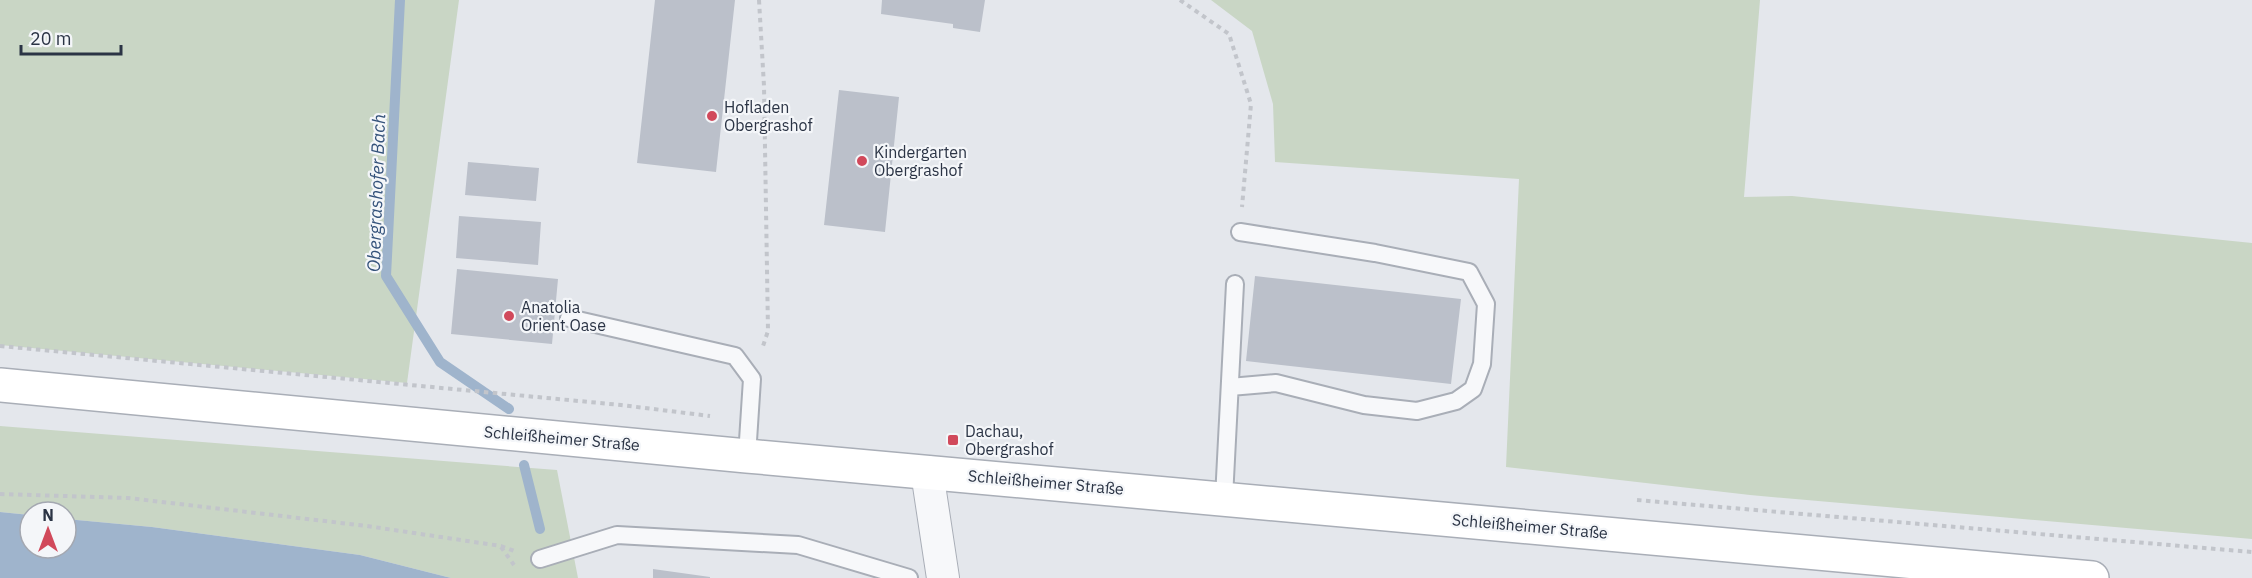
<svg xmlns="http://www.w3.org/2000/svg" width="2252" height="578" viewBox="0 0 2252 578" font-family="'IBM Plex Sans',sans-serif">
  <rect width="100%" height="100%" fill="#e4e7ec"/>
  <path fill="#c9d6c5" d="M0,0H459L407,383L0,345Z
    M1211,0H1760L1744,197L1792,196L2252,243V539L1750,495L1506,467L1519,179L1275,162L1273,104L1252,31Z
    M0,426L557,470L578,578H451L360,555L152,527L66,519V512H30V515L0,512Z"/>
  <path fill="#9fb4cc" d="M0,512L30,515V548H66V519L152,527L360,555L451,578H0Z"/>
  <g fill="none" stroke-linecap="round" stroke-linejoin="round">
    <path stroke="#9fb4cc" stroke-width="10" d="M400,0L386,276L440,362L509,409
      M524,465L540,529"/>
  </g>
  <path fill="#bbc0ca" d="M655,0H735L716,172L637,163Z
    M882,0H985L980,32L953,28V24L881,14Z
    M839,90L899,97L885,232L824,225Z
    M468,162L539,168L536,201L465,195Z
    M459,216L541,222L538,265L456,258Z
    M457,269L558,279L552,344L451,334Z
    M1255,276L1461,299L1451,384L1246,361Z
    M653,569L710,577V578H653Z"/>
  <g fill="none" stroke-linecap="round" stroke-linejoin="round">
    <g stroke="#a9aeb7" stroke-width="20">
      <path id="lane" d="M569,318L735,356L752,379L747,456
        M1230,387L1276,383L1364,405L1417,411L1456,401L1473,389L1482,364L1486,304L1469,272L1375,253L1240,232
        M1224,498L1235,284
        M540,559L617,535L798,545L909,578"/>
    </g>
    <g stroke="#a9aeb7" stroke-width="34">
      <path id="street" d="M927,472L943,578"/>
    </g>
    <g stroke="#a9aeb7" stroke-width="36">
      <path id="secondary" d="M0,385L747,456L2092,578"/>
    </g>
    <path stroke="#c2c5cb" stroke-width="4" stroke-dasharray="4.5 4.5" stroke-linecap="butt" d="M759,0L764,86L768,331L762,349
      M1180,0L1229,34L1251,104L1242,207
      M0,346L621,405L710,416
      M0,494L128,498L367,526L501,546L517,552
      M1637,500L2252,552
      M501,547L514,565"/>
    <use href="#lane" stroke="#f7f8fa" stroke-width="16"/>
    <use href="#street" stroke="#f7f8fa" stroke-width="32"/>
    <use href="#secondary" stroke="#fff" stroke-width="33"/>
  </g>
  <g fill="#d1495b" stroke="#f4f6f9" stroke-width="2">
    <circle cx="712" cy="116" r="6"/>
    <circle cx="862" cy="161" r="6"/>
    <circle cx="509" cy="316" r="6"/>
    <rect x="947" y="434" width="12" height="12" rx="3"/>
  </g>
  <g text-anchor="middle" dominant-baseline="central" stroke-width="4.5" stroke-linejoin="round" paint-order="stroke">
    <g font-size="16" fill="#2b3445" stroke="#f4f6f9" text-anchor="start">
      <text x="724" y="107">Hofladen<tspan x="724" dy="18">Obergrashof</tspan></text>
      <text x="874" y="152">Kindergarten<tspan x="874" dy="18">Obergrashof</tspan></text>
      <text x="521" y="307">Anatolia<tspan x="521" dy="18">Orient Oase</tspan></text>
      <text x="965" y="431">Dachau,<tspan x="965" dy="18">Obergrashof</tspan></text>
    </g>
    <g font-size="16" fill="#2b3445" stroke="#f4f6f9">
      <text transform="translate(562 438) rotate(5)">Schleißheimer Straße</text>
      <text transform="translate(1046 482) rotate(5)">Schleißheimer Straße</text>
      <text transform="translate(1530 526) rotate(5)">Schleißheimer Straße</text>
    </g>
    <g font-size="18" font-style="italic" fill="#34527a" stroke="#f4f6f9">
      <text transform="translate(376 193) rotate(-88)">Obergrashofer Bach</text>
    </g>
  </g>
  <g transform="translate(48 530)"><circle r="28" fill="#f4f6f9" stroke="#a4a8b1" stroke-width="1.5"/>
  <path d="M0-4.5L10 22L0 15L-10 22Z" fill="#d1495b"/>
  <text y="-9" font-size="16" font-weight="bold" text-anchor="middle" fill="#2b3445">N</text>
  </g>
  <path d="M21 45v9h100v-9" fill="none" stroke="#2b3445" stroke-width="3"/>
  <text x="30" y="45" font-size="18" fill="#2b3445" stroke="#f4f6f9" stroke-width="4.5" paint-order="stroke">20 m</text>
</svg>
